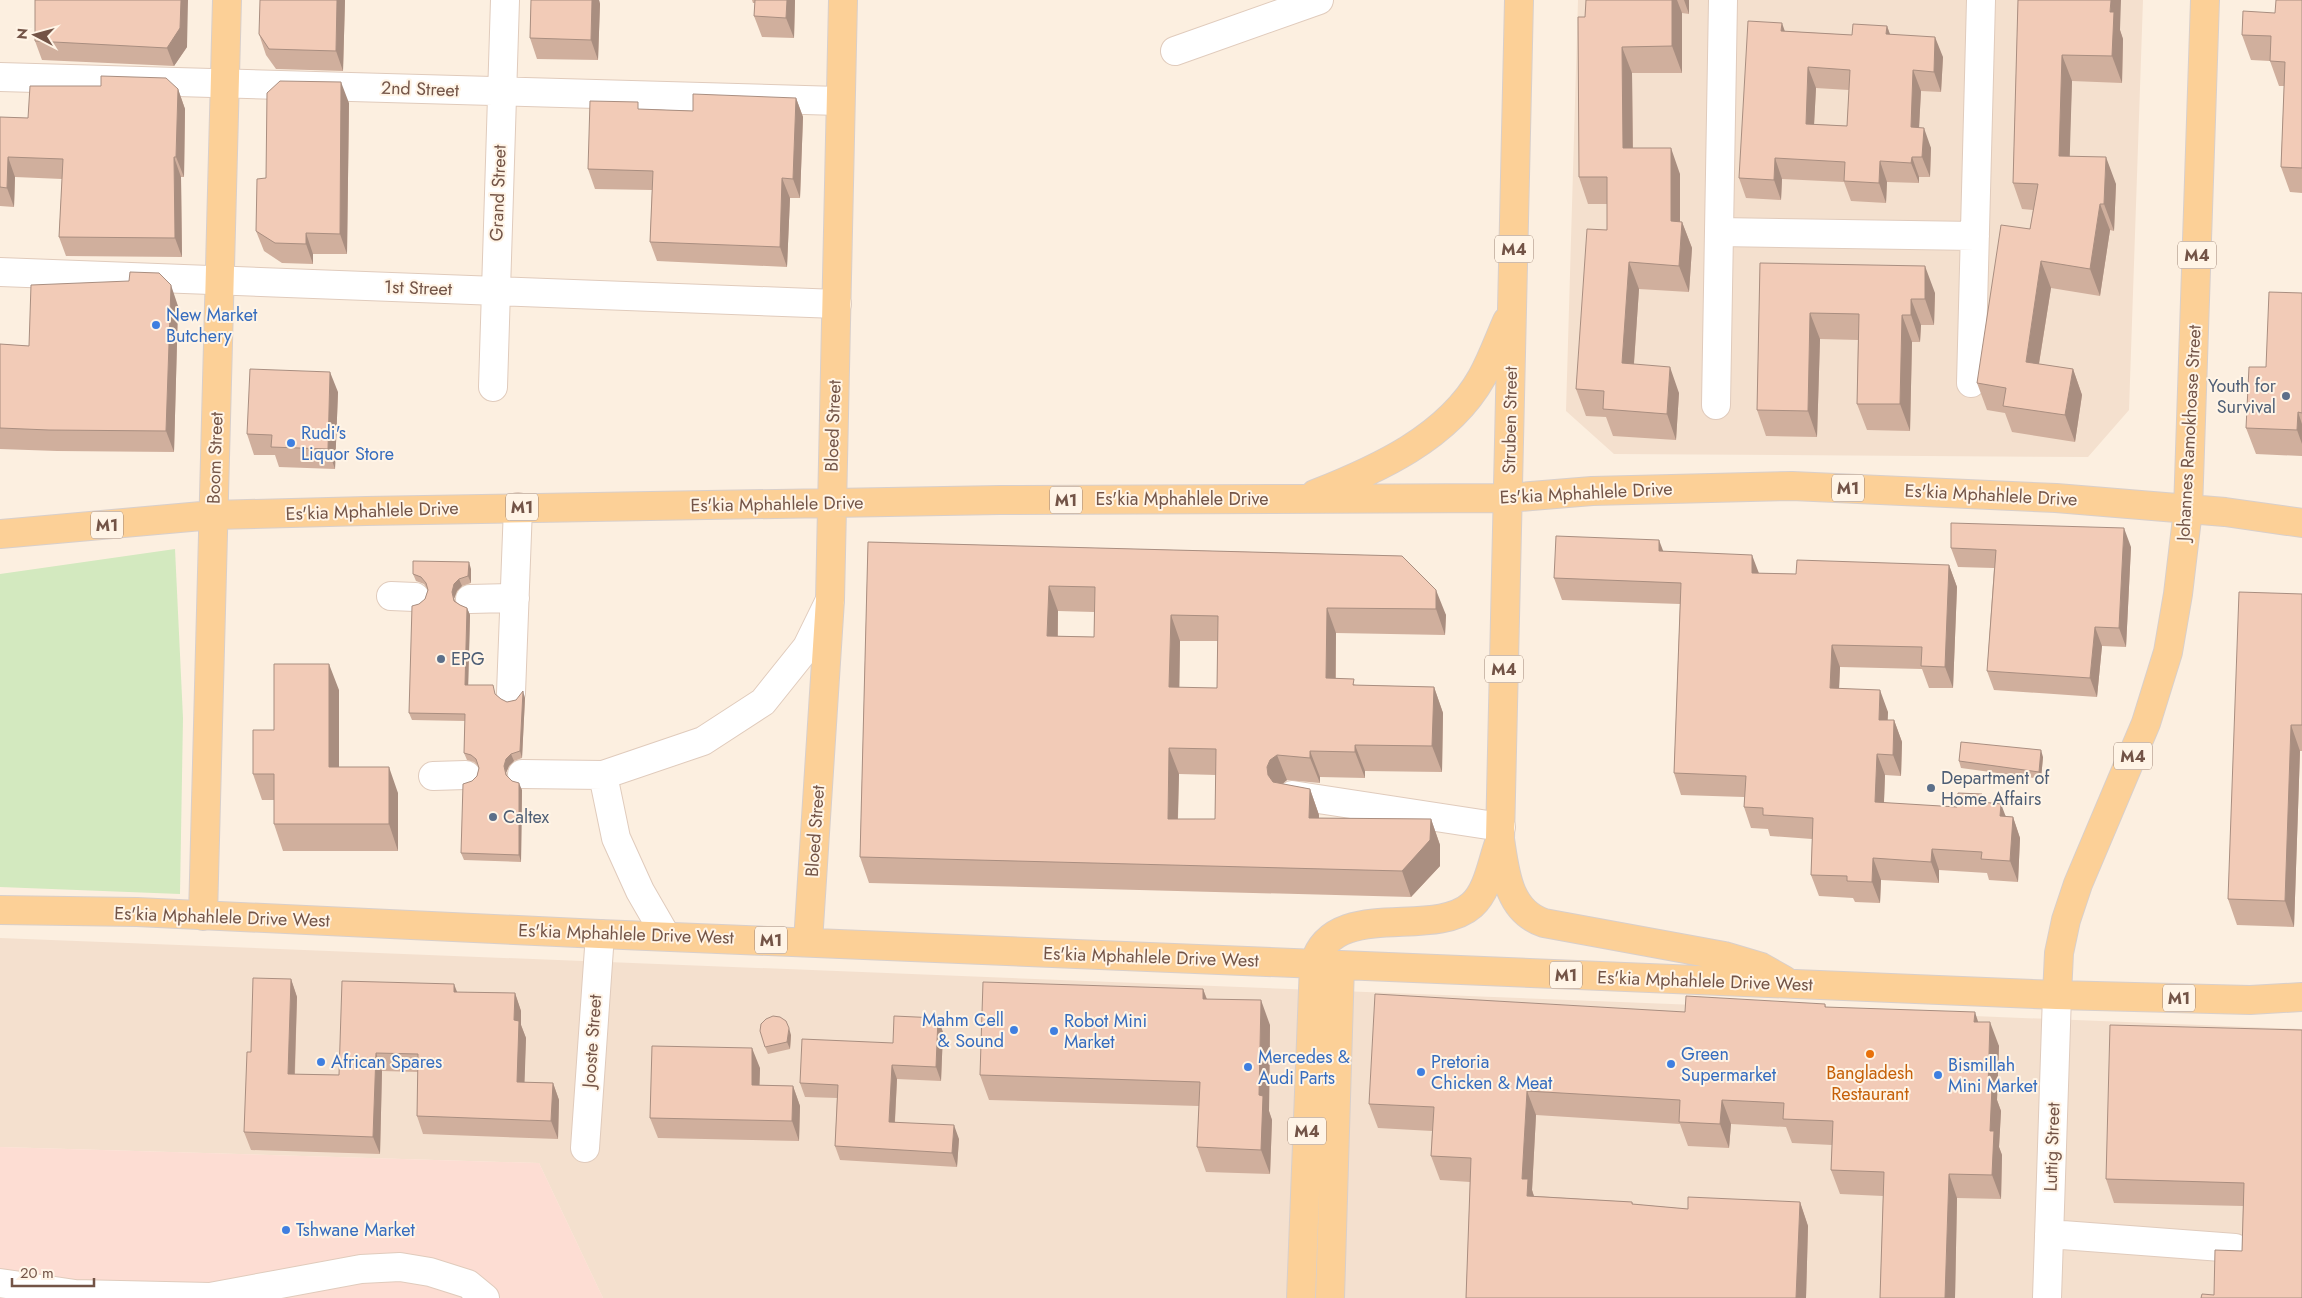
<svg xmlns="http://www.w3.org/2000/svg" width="2302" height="1298" viewBox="0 0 2302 1298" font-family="Jost,sans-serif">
  <rect width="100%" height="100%" fill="#fcefe0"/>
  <path fill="#f4e0ce" d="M1578,0H2143L2129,410L2088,457L1614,454L1566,411Z
    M0,938L2302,1029V1298H603L539,1163L0,1147Z"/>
  <path fill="#fdddd3" d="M0,1147L539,1163L603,1298H0Z"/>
  <path fill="#d3e9bf" d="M175,549L183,718L180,894L0,887V574Z"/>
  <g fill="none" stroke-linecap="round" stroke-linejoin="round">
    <g stroke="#e0cbbc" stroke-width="30">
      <path id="minor" d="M1175,51L1319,0
        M0,77L839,101
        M1719,232L1975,236
        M0,272L837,304
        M1971,383L1981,0
        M493,387L505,0
        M1716,405L1723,0
        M391,596L415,597
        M470,599L515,598
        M511,693L518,507
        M522,774L603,775L703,741L763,702L807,647L830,600
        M603,775L616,838L640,891L666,936
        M433,776L466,775
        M1292,795L1501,827
        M585,1148L600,934
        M2049,1234L2235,1248
        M0,1283L75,1294L210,1297L361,1269L400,1267L430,1272L468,1284L485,1298
        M2047,1298L2057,995"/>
    </g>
    <g stroke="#d8cfcb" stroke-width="30">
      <path id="major" d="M1519,0L1500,839C1505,872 1508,911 1544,923L1724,956L1761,967L1784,980
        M1315,494C1376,470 1448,438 1482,377C1492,359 1499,339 1507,321
        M0,534L213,515L366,511L1000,500L1508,498L1592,491L1792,486L2056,498L2225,512L2302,523
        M0,910L137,912L600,934L2057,995L2250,1000L2302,997
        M203,916L227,0
        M808,942L830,600L843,0
        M2057,995L2059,953L2066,920L2078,884L2146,723L2168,652L2178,594L2188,510L2205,0
        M1301,1298L1314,964C1333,897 1433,940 1472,905C1488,891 1492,862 1499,843
        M1330,1298L1340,965"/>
    </g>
    <use href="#minor" stroke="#fff" stroke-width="28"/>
    <use href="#major" stroke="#fcd097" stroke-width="28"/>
  </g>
  <path fill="#d0af9d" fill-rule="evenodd" d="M345,0L343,71L276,69L266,55L259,34Z
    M531,0H599L600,4L598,60L537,59L530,38Z
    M752,0H795L794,38L762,37L754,16L755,3H753Z
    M1586,0H1689V14L1682,13V73H1632L1633,148L1680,174V222H1682L1692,248L1689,292L1639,289L1634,364L1679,393L1676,440L1613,436L1606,417L1586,416L1576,389L1607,230V204H1588L1579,177Z
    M2018,0L2120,30L2123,39L2122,83L2072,81L2069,156L2116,184L2114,231L2110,230L2100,296L2051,288L2039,364L2073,369L2082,395L2075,442L2012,432L2005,413L1987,410L1977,383L2030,229L2033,210L2022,209L2013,183Z
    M2302,0V193L2290,192L2281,167L2284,86H2279L2270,61L2251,60L2242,35L2275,13Z
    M1887,26L1890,34L1943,57L1941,92L1921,91L1919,127L1931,148L1930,177H1919V183L1887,182L1886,203L1851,201L1844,182L1782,179L1781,200L1746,198L1739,178L1785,31L1852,35ZM1816,88L1849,90L1847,126L1814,124Z
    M35,41L187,47L174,66L42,60Z
    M178,89L185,109L184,177H181L182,257L66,256L59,237L62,179L15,177L14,207L0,206V117L28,118Z
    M796,98L803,117L800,198H790L787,267L657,261L650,242L652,190L595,189L588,169L641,109L693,111Z
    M349,103L347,254H313V264L282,263L264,251L256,231L266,178Z
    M1760,263L1935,293L1934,325H1921L1920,342H1912L1910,431L1867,430L1857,404L1858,340L1820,339L1817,437L1766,436L1757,410Z
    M2302,293V456L2256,454L2246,428L2266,367Z
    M178,306L174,452L57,451L0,449V344L29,346Z
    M338,392L335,469L279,467L275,455H254L247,434Z
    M868,542L1402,556L1446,615L1445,635L1336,633V678L1356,685L1434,687L1443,713L1442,772L1365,771V778L1320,777V783L1287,780L1282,784L1310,789L1319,815V818L1431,819L1440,845V866L1411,897L869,883L860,857ZM1058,611L1094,612V637L1058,636ZM1180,641H1218L1217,688H1179ZM1179,774L1216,775L1215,819H1178Z
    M2131,547L2126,647L2102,646L2097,697L1994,690L1987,671L1994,568L1958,567L1951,548Z
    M1664,551L1759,573L1796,574L1949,565L1957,587L1953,688H1929L1922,669L1840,667L1839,689L1888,712L1887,720H1894L1902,742L1901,776L1885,775L1884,803L1957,807L1982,794L1985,803L2006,816L2013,817L2020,838L2018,882L1989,880L1987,873L1939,870V883L1881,880L1880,903L1855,902L1853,898L1819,896L1811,875L1812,839L1770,836L1768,829L1751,828L1744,807V797L1681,795L1674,773L1680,604L1562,600L1554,578Z
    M471,569V583L462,586L457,591L454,599L455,601L460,605L467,608L470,615L468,685L496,695L501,699L507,702L525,698L522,758L514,761L509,766L506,773L507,776L522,790L521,862L464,860L461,853L472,781L477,776L479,768L478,766L474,762L467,760L464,753L465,721L412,720L409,713L419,604L425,599L428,590L424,584L416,581L413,574Z
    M2302,594V751H2300L2294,927L2237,925L2228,899Z
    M339,690V767L398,793V851H283L274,824V800H262L253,774L274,730Z
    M2043,757L2041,779L1961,768L1959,761Z
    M291,979L297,997L295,1074L339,1075L457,992L515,993L521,1011V1025L526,1038L524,1082L553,1083L559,1100L558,1139L423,1134L417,1116L418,1072L382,1071L380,1154L251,1150L244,1132L251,1052Z
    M1203,989L1207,999L1270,1025L1269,1111L1272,1120L1270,1174L1206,1172L1197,1147L1199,1106L989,1100L980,1075Z
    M1825,1004L1826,1007L1978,1022L1999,1046L1997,1100L2001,1111L1999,1147L2002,1155L2001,1199L1957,1198L1955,1298H1880L1883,1196L1840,1194L1831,1170L1832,1145L1792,1143L1786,1127L1731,1124L1729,1148L1688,1146L1680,1124L1536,1115L1532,1190L1534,1196L1632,1202L1633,1204L1688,1209L1800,1202L1808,1226L1806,1298H1466L1470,1182L1440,1180L1431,1156L1432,1131L1378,1128L1369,1104L1685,1012Z
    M2302,1030V1298L2214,1295L2242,1251L2243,1206L2114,1203L2106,1179Z
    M943,1032L941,1081L897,1079L895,1122L959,1139L957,1167L840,1160L835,1146L837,1098L805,1097L800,1083L893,1043Z
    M791,1035L790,1049L768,1054L765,1047Z
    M760,1068L759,1085L793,1086L800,1106L799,1141L658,1138L650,1118Z"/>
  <path fill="#a98e80" d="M181,0H188L187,47L174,66L167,48Z
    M337,0H345L343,71L336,51Z
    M592,0H599L600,4L598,60L591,40Z
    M787,0H795L794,38L786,18Z
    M1672,0H1677L1682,13V73L1672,46Z
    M1684,0H1689V14Z
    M2111,0H2121L2120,30L2123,39L2122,83L2112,56L2110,12Z
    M1782,23L1789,43L1781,31Z
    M1887,26L1894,46L1886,34Z
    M1935,37L1943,57L1941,92L1934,72Z
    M1622,47L1632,73L1633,175L1623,148Z
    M2062,55L2072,81L2069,182L2059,156Z
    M1808,67L1816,88L1813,144L1806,124Z
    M1913,70L1921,91L1918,147L1911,127Z
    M341,82L349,103L347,254L340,234Z
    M178,89L185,109L184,177L176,157Z
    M796,98L803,117L800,198L793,179Z
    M1924,128L1931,148L1930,177L1922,157Z
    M1671,148L1680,174V248L1671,221Z
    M8,157L15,177L14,207L7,188Z
    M174,157L181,177L182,257L175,238Z
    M1912,157L1919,177V183L1911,163Z
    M2106,157L2116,184L2114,231L2104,204Z
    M1775,158L1782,179L1781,200L1774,180Z
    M1880,161L1887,182L1886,203L1879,183Z
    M782,178L790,198L787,267L780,247Z
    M2100,204L2110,230L2100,296L2090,269Z
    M1682,222L1692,248L1689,292L1679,266Z
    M306,233L313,254V264L306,244Z
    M2041,261L2051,288L2035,388L2026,362Z
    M1629,262L1639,289L1632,390L1622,363Z
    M1925,266L1935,293L1934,325L1925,299Z
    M171,285L178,306L174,452L166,431Z
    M1911,299L1921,325L1920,342L1911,315Z
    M1810,313L1820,339L1817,437L1808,411Z
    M1902,315L1912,342L1910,431L1900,404Z
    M1670,367L1679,393L1676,440L1667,414Z
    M2073,369L2082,395L2075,442L2065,415Z
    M330,372L338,392L335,469L328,449Z
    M2298,412L2302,424V444L2297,430Z
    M2124,528L2131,547L2126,647L2119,628Z
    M1659,540L1667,561L1659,551Z
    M1752,555L1760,576L1752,573Z
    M469,562L471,569V583L468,576Z
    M1949,565L1957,587L1953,688L1945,667Z
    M459,579L462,586L457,591L454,599L457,607L452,592L454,584Z
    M1049,586L1058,611L1057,662L1047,636Z
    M1436,590L1446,615L1445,635L1436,609Z
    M467,608L470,615L468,692L465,685Z
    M1327,608L1336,633L1335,704L1326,678Z
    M1171,615L1180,641L1179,713L1169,687Z
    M2095,627L2102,646L2097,697L2090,678Z
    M1832,645L1840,667L1838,710L1830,688Z
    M329,664L339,690V793L329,767Z
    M1434,687L1443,713L1442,772L1432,746Z
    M1880,690L1888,712L1887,741L1879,720Z
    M523,691L525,698L522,758L520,751Z
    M1894,720L1902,742L1901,776L1893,755Z
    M2291,725L2300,751L2294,927L2285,901Z
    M1355,745L1365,771V778L1355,752Z
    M1169,748L1179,774L1177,844L1168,819Z
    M2041,750L2043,757L2041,779L2039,772Z
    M1310,751L1320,777V783L1310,758Z
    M511,754L514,761L509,766L506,773L509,782L504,766L506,759Z
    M1877,754L1885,775L1883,824L1875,802Z
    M1277,755L1287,780L1280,786L1277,793L1268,775L1267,767L1270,760Z
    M389,767L398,793V851L389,824Z
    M519,783L522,790L521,862L519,855Z
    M1310,789L1319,815L1318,843L1309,818Z
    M1982,794L1990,816L1982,802Z
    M2001,804L2009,825L2000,816Z
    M2013,817L2020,838L2018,882L2010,861Z
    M1431,819L1440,845V866L1411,897L1402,871Z
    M1932,849L1939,870V883L1931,862Z
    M1873,858L1881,880L1880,903L1872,882Z
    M291,979L297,997L294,1091L288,1074Z
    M454,984L461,1002L454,992Z
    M1203,989L1212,1014L1203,999Z
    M515,993L521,1011V1025L526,1038L524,1099L517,1082L514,1020Z
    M1261,1000L1270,1025L1269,1111L1272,1120L1270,1174L1261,1150L1259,1095Z
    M1975,1012L1983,1037L1974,1022Z
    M938,1018L943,1032L941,1081L936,1067Z
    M1990,1022L1999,1046L1997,1100L2001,1111L1999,1147L2002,1155L2001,1199L1992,1175L1988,1087Z
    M789,1028L791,1035L790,1049L787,1042Z
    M752,1048L760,1068L759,1105L752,1085Z
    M376,1053L382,1071L380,1154L373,1137Z
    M892,1065L897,1079L894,1136L889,1122Z
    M553,1083L559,1100L558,1139L551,1121Z
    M793,1086L800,1106L799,1141L792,1121Z
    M1527,1091L1536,1115L1532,1190L1536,1203L1527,1196L1522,1179Z
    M1722,1100L1731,1124L1729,1148L1720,1124Z
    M954,1125L959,1139L957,1167L952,1153Z
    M1949,1174L1957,1198L1955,1298H1945Z
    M1800,1202L1808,1226L1806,1298H1796Z"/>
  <path fill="#f2cbb7" stroke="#a98e80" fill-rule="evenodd" d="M35,0H181L180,28L167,48L35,41Z
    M260,0H337L336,51L269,49L259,34Z
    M531,0H592L591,40L530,38Z
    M755,0H787L786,18L754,16Z
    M1586,0H1672V46L1622,47L1623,148H1671V221L1682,222L1679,266L1629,262L1622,363L1670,367L1667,414L1603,409L1604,391L1576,389L1587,229L1607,230V177H1579L1578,17H1585Z
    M2018,0H2111L2110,12H2114L2112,56L2062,55L2059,156L2106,157L2104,204H2100L2090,269L2041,261L2026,362L2073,369L2065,415L2003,406L2006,388L1977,383L2001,225L2030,229L2038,184L2013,183Z
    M2276,0H2302V168L2281,167L2285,62L2270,61L2271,36L2242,35L2243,11L2275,13Z
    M1748,21L1782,23L1781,31L1852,35L1853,24L1887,26L1886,34L1935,37L1934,72L1913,70L1911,127L1924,128L1922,157H1912L1911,163L1880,161L1879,183L1844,181L1845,162L1775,158L1774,180L1739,178ZM1808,67L1850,70L1847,126L1806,124Z
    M101,76L166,78L178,89L176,157H174L175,238L59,237L63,159L8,157L7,188L0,187V117L28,118L30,86H101Z
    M280,81L341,82L340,234L306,233V244L275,243L256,231L257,179L266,178L267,93Z
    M693,94L796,98L793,179L782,178L780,247L650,242L653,171L588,169L590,101L638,102V109L693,111Z
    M1760,263L1925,266V299H1911V315H1902L1900,404H1857L1859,314L1810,313L1808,411L1757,410Z
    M130,272L159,273L171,285L166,431L49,430L0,428V344L29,346L31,285L129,281Z
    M2269,292L2302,293V413L2298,412L2297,430L2246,428L2249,367H2266Z
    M250,369L330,372L328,449L271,447L272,435L247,434Z
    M1951,523L2124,528L2119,628L2095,627L2090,678L1987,671L1996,550L1951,548Z
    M1556,536L1659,540V551L1752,555V573L1796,574L1797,560L1949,565L1945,667L1921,666L1922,647L1832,645L1830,688L1880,690L1879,720H1894L1893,755L1877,754L1875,802L1957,807L1958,793L1982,794V802L2001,804L2000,816L2013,817L2010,861L1981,859L1982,852L1932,849L1931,862L1873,858L1872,882L1847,881V876L1811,875L1813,818L1763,815V808L1744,807L1746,776L1674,773L1681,583L1554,578Z
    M868,542L1402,556L1436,590V609L1327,608L1326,678L1354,679L1353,685L1434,687L1432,746L1355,745V752L1310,751V758L1277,755L1270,760L1267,767L1268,775L1273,782L1310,789L1309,818L1431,819L1430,840L1402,871L860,857ZM1049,586L1095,587L1094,637L1047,636ZM1171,615L1218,616L1217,688L1169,687ZM1169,748L1216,749L1215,819H1168Z
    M413,561L469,562L468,576L459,579L454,584L452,592L454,601L460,605L467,608L465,685H493L495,694L501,699L507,702L516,700L523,691L520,751L511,754L506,759L504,766L506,775L512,781L519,783V855L461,853L463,784L472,781L477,776L479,768L476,759L471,755L464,753L465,714L409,713L412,606L419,604L425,599L428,590L426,583L421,577L413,574Z
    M2239,592L2302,594V725H2291L2285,901L2228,899Z
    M274,664H329V767H389V824H274V774H253V730H274Z
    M1961,742L2041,750L2039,772L1959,761Z
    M253,978L291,979L288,1074L339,1075L342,981L454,984V992L515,993L514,1020L519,1021L517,1082L553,1083L551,1121L417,1116L418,1054L376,1053L373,1137L244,1132L247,1052H251Z
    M983,982L1203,989V999L1261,1000L1259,1095L1263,1096L1261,1150L1197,1147L1200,1082L980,1075Z
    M1375,994L1685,1012L1686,996L1825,1004V1007L1975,1012L1974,1022H1990L1988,1087H1992L1990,1131H1994L1992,1175L1949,1174L1945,1298H1880L1884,1172L1831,1170L1833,1121L1783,1119L1784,1103L1722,1100L1720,1124L1679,1122L1680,1100L1527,1091L1522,1179H1528L1527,1196L1632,1202V1204L1688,1209V1197L1800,1202L1796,1298H1466L1471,1158L1431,1156L1434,1107L1369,1104Z
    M773,1016L780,1017L786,1021L789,1028L787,1042L765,1047L760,1031L761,1024L766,1019Z
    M894,1016L938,1018L936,1067L892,1065L889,1122L954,1125L952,1153L835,1146L838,1085L800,1083L802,1039L893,1043Z
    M2110,1025L2302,1030V1298H2201L2202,1294L2214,1295L2215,1250L2242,1251L2244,1183L2106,1179Z
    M652,1046L752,1048V1085L793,1086L792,1121L650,1118Z"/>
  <g fill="#3f7fe0" stroke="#fff4e6" stroke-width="2">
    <circle cx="156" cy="325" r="5"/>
    <circle cx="291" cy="443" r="5"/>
    <circle cx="1014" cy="1030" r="5"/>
    <circle cx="1054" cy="1031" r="5"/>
    <circle cx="321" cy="1062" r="5"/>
    <circle cx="1671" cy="1064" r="5"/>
    <circle cx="1248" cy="1067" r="5"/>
    <circle cx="1421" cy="1072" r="5"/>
    <circle cx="1938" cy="1075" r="5"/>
    <circle cx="286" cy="1230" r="5"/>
  </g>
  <g fill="#5c6f8a" stroke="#fff4e6" stroke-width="2">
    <circle cx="2286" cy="396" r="5"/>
    <circle cx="441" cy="659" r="5"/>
    <circle cx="1931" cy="788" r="5"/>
    <circle cx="493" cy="817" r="5"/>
  </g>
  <circle fill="#e8710a" stroke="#fff4e6" stroke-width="2" cx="1870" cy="1054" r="5"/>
  <g text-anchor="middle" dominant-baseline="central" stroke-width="4" stroke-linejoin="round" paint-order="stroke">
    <g fill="#fff4e6" stroke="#9d8477" stroke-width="1">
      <rect x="1495" y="235.5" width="38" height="27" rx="4"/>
      <rect x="2178" y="241.5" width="38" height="27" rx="4"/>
      <rect x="1832" y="474.5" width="32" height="27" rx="4"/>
      <rect x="1050" y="486.5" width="32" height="27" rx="4"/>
      <rect x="506" y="493.5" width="32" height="27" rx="4"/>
      <rect x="91" y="511.5" width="32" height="27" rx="4"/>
      <rect x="1485" y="655.5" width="38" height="27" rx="4"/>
      <rect x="2114" y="742.5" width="38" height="27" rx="4"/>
      <rect x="755" y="926.5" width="32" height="27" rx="4"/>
      <rect x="1550" y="961.5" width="32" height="27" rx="4"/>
      <rect x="2163" y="984.5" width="32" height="27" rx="4"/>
      <rect x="1288" y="1117.5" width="38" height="27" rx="4"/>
    </g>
    <g font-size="16" font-weight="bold" fill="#735447">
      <text x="1514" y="249">M4</text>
      <text x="2197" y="255">M4</text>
      <text x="1848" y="488">M1</text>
      <text x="1066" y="500">M1</text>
      <text x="522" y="507">M1</text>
      <text x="107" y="525">M1</text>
      <text x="1504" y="669">M4</text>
      <text x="2133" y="756">M4</text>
      <text x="771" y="940">M1</text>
      <text x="1566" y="975">M1</text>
      <text x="2179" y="998">M1</text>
      <text x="1307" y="1131">M4</text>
    </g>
    <g font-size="18" fill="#735447" stroke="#fff4e6">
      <text transform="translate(420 89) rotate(2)">2nd Street</text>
      <text transform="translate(498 193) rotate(-88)">Grand Street</text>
      <text transform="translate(418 288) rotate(2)">1st Street</text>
      <text transform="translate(1510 420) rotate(-89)">Struben Street</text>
      <text transform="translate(833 426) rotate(-88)">Bloed Street</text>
      <text transform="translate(2189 433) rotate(-87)">Johannes Ramokhoase Street</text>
      <text transform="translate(215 458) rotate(-88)">Boom Street</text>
      <text transform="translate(1586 493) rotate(-3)">Es'kia Mphahlele Drive</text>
      <text transform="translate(1991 495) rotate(3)">Es'kia Mphahlele Drive</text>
      <text x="1182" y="499">Es'kia Mphahlele Drive</text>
      <text transform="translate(777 504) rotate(-1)">Es'kia Mphahlele Drive</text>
      <text transform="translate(372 511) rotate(-2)">Es'kia Mphahlele Drive</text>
      <text transform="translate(815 831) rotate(-86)">Bloed Street</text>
      <text transform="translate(222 917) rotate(2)">Es'kia Mphahlele Drive West</text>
      <text transform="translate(626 934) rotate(2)">Es'kia Mphahlele Drive West</text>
      <text transform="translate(1151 957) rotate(2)">Es'kia Mphahlele Drive West</text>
      <text transform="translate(1705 981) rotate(2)">Es'kia Mphahlele Drive West</text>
      <text transform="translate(592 1041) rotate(-86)">Jooste Street</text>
      <text transform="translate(2052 1147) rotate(-88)">Luttig Street</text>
    </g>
    <g font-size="18" fill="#366cbe" stroke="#fff4e6" text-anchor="start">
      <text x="166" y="315">New Market<tspan x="166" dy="21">Butchery</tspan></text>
      <text x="301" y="433">Rudi's<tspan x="301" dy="21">Liquor Store</tspan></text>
      <text x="1004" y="1020" text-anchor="end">Mahm Cell<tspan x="1004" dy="21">&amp; Sound</tspan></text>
      <text x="1064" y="1021">Robot Mini<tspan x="1064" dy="21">Market</tspan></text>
      <text x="1681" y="1054">Green<tspan x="1681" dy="21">Supermarket</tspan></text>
      <text x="1258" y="1057">Mercedes &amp;<tspan x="1258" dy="21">Audi Parts</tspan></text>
      <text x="331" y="1062">African Spares</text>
      <text x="1431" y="1062">Pretoria<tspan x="1431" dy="21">Chicken &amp; Meat</tspan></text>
      <text x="1948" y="1065">Bismillah<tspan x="1948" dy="21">Mini Market</tspan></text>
      <text x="296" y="1230">Tshwane Market</text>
    </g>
    <g font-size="18" fill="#4e5e75" stroke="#fff4e6" text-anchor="start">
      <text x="2276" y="386" text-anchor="end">Youth for<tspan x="2276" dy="21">Survival</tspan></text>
      <text x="451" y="659">EPG</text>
      <text x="1941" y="778">Department of<tspan x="1941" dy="21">Home Affairs</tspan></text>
      <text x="503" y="817">Caltex</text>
    </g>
    <g font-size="18" fill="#c56008" stroke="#fff4e6">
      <text x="1870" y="1073">Bangladesh<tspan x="1870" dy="21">Restaurant</tspan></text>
    </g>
  </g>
  <g transform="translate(35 35) rotate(276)" stroke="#fff4e6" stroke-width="4" paint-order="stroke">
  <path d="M0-4L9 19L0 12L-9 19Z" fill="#735447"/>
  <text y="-8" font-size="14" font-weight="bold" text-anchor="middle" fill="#735447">N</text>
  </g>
  <path d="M12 1278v8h82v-8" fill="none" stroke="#735447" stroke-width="2.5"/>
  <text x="20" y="1278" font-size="15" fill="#735447" stroke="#fff4e6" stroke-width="4" paint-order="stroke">20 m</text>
</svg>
